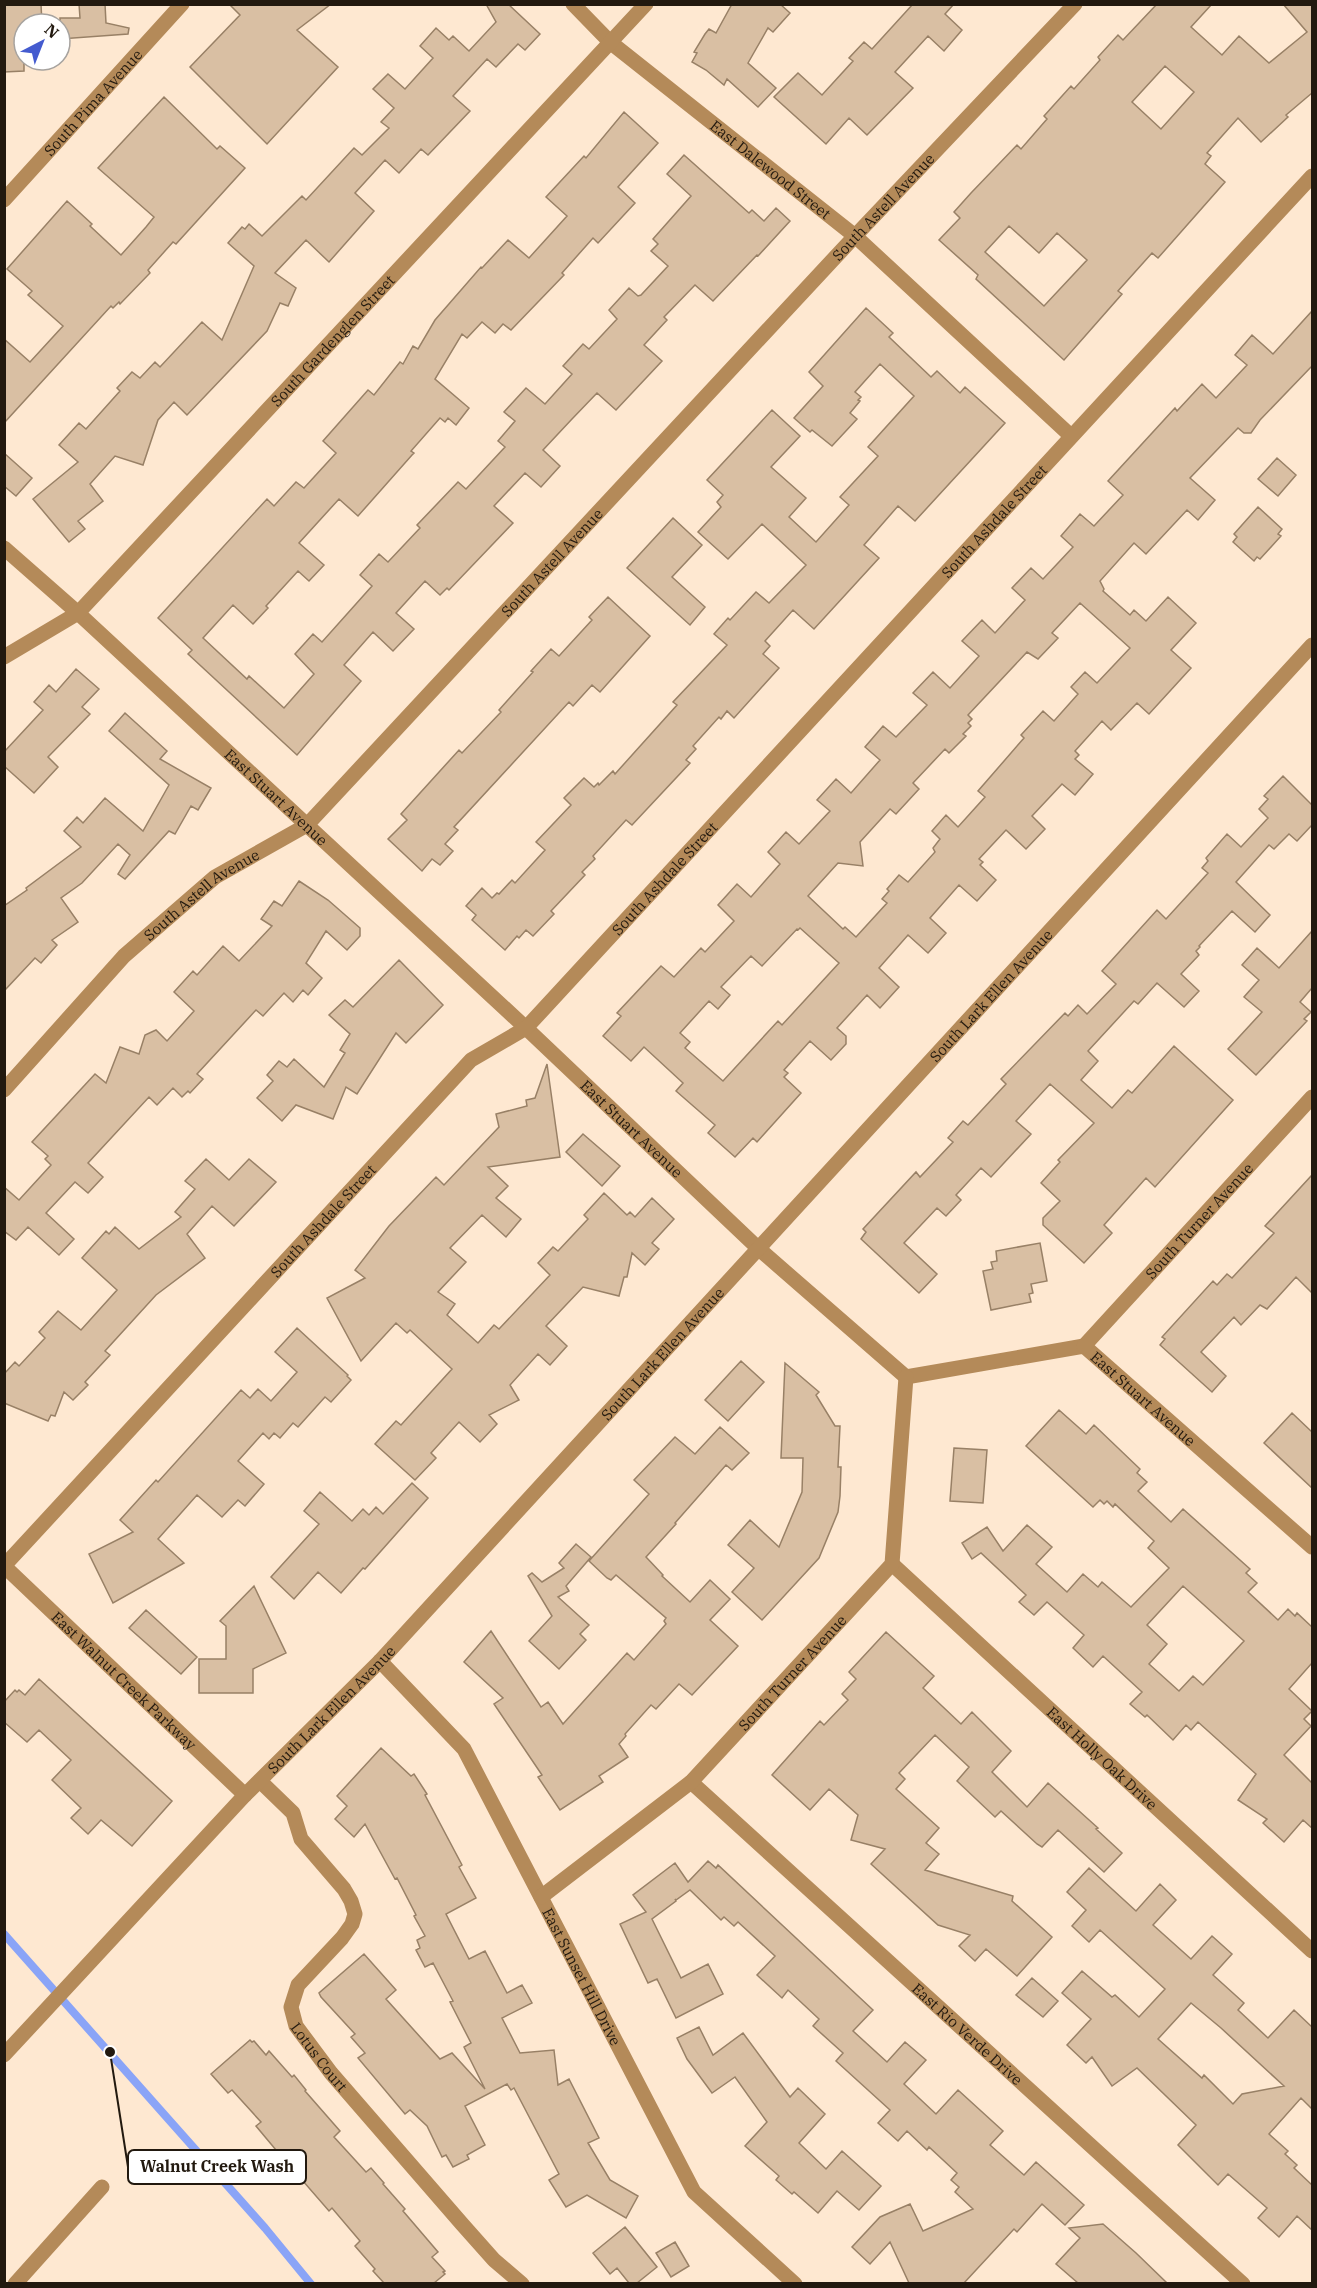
<svg xmlns="http://www.w3.org/2000/svg" width="1317" height="2288" viewBox="0 0 1317 2288" font-family="'IBM Plex Serif',serif">
  <rect width="100%" height="100%" fill="#fee8d1"/>
  <g fill="none" stroke-linecap="round" stroke-linejoin="round">
    <path stroke="#8aa4f7" stroke-width="8" d="M4,1934L265,2228L311,2284"/>
  </g>
  <path fill="#d9bfa3" stroke="#988066" stroke-width="1.5" fill-rule="evenodd" d="M4,4H41L42,24H24V71L4,72Z
    M79,4H105L106,23L129,28L128,34L60,39V18H80Z
    M229,4H331L297,30L338,67L267,144L190,67L240,15Z
    M486,4H508L540,34L525,50L518,44L496,67L487,59L453,96L470,111L428,155L421,149L399,173L385,160L355,193L374,211L329,262L306,240L275,273L296,288L288,306L280,303L267,331L187,415L174,402L158,420L143,465L115,456L90,484L103,501L78,521L85,529L69,542L33,499L78,462L59,445L79,423L86,429L120,391L117,388L132,372L140,378L155,362L160,367L202,322L222,340L254,266L228,243L242,227L245,229L249,224L262,236L302,196L306,200L354,148L362,155L389,128L381,122L394,108L373,89L388,74L405,89L433,58L420,46L436,28L449,40L453,36L469,51L496,22Z
    M732,4H780L790,13L773,32L768,28L748,63L776,88L758,107L727,79L724,85L706,70L692,62L697,53L694,52L705,34L709,29L716,33Z
    M913,4H954L945,14L962,30L944,51L928,36L895,72L913,88L867,135L849,118L826,144L774,97L798,73L822,95L853,61L849,58L864,42L872,49Z
    M1157,4H1212L1191,27L1222,55L1239,36L1269,63L1307,32L1283,4H1312V93L1286,115L1288,117L1261,142L1238,118L1207,153L1211,156L1205,164L1225,182L1158,258L1152,253L1118,291L1122,294L1064,360L976,279L978,275L939,240L960,218L954,212L971,193L1017,145L1021,149L1047,119L1044,116L1071,86L1074,89L1100,60L1098,57L1118,35L1123,40ZM1165,66L1194,92L1161,129L1132,102ZM1009,226L1039,253L1057,233L1087,260L1044,306L985,252Z
    M164,97L217,149L220,146L245,168L176,244L173,242L148,270L150,273L120,304L119,302L113,308L111,306L4,423V339L30,362L63,326L28,295L32,291L7,269L67,201L92,224L90,226L121,255L146,227L154,217L98,168Z
    M624,112L658,143L618,187L635,203L598,243L593,238L562,273L564,275L511,330L503,324L495,333L482,322L467,338L462,334L435,379L469,408L456,425L448,418L445,422L440,418L411,451L414,453L412,455L358,516L339,499L299,543L324,565L309,581L298,571L266,606L268,608L253,624L233,605L203,638L247,679L249,676L284,708L314,674L295,654L313,634L322,642L372,586L360,575L379,554L388,562L420,528L417,525L458,482L466,489L505,447L498,441L515,421L504,412L526,388L545,404L572,374L563,366L583,344L589,349L617,319L609,310L629,288L638,296L641,295L668,266L651,251L658,244L653,239L691,196L667,174L684,155L749,213L752,210L764,221L776,208L790,221L758,256L757,255L713,301L695,285L664,317L667,320L644,345L662,361L616,410L597,393L572,419L543,450L560,466L541,487L525,473L494,506L513,523L449,590L447,588L440,595L425,581L396,613L414,629L393,651L373,632L344,665L361,681L297,755L188,654L192,650L158,618L267,499L274,506L296,482L304,488L336,453L323,441L368,390L374,395L400,362L403,364L413,346L418,349L435,320L481,267L482,268L508,240L529,258L567,216L546,197L584,156L586,158Z
    M866,308L893,333L889,337L931,377L937,371L960,393L965,387L1005,423L915,521L898,506L864,545L879,558L814,629L793,610L765,641L770,646L763,654L779,668L734,718L727,711L721,719L719,717L693,746L696,749L686,760L690,763L632,825L626,820L593,856L595,859L582,872L585,875L551,911L554,914L533,936L526,930L519,938L517,936L505,950L472,920L476,915L466,906L482,888L492,898L497,893L499,894L512,880L515,883L545,850L536,842L571,805L564,798L584,778L594,787L598,783L599,785L613,771L615,774L677,705L673,702L727,645L714,634L728,618L730,620L756,592L769,603L806,565L762,524L728,559L698,532L721,507L717,502L723,495L707,480L772,410L800,436L771,467L806,498L789,517L816,542L849,505L840,497L878,456L868,447L914,396L880,364L855,392L861,397L858,400L860,401L850,413L857,419L832,446L812,430L810,432L794,418L823,386L809,372Z
    M1312,311V366L1260,420L1251,433H1244L1238,428L1190,478L1215,500L1198,520L1187,510L1146,554L1134,543L1100,581L1104,589L1103,591L1130,615L1134,610L1146,621L1168,597L1196,623L1171,650L1191,668L1149,714L1137,703L1111,730L1102,721L1075,751L1079,755L1075,759L1093,774L1075,795L1062,784L1032,816L1045,829L1026,849L1006,830L979,859L983,862L980,865L996,880L977,901L959,885L930,918L946,933L928,953L908,935L879,968L899,987L880,1008L867,995L837,1028L846,1036V1044L831,1060L810,1041L784,1070L788,1073L784,1077L801,1093L757,1142L753,1138L735,1157L708,1133L715,1125L676,1091L683,1083L644,1047L631,1061L603,1036L621,1016L617,1013L661,966L674,977L701,948L705,952L734,921L718,905L737,884L751,897L780,864L768,852L786,832L799,844L830,811L817,800L836,779L851,793L880,760L865,747L883,726L896,737L927,705L913,693L933,672L950,688L979,656L962,641L982,620L995,633L1025,600L1012,588L1031,568L1043,579L1073,547L1061,536L1080,514L1094,526L1123,495L1108,481L1175,408L1177,411L1202,384L1216,398L1247,365L1235,355L1252,335L1273,354ZM1080,603L1130,648L1097,683L1085,672L1071,687L1078,694L1054,721L1043,711L1021,735L1024,738L978,791L985,797L958,827L946,815L932,831L940,839L933,848L935,852L908,882L899,875L887,889L889,891L882,899L887,903L856,937L845,927L843,929L808,896L838,863L863,866L860,842L890,809L896,814L919,789L913,783L945,749L949,753L966,736L963,734L971,726L968,723L972,719L968,715L1027,652L1038,659L1058,638L1052,633ZM800,928L839,963L782,1025L778,1021L723,1081L685,1048L690,1042L680,1033L709,1001L718,1009L730,995L721,987L751,956L762,966L797,929L798,930Z
    M4,453L32,478L16,496L4,486Z
    M1277,458L1296,475L1278,496L1258,479Z
    M1258,507L1282,529L1278,534L1281,536L1260,559L1257,557L1254,561L1233,542L1237,537L1234,534Z
    M673,518L702,545L672,577L705,607L690,625L627,568Z
    M608,597L650,636L600,692L592,685L573,706L569,702L454,827L458,830L445,844L453,851L440,865L432,859L422,871L388,839L407,820L401,814L459,750L462,753L501,712L499,710L533,672L531,671L551,649L559,656L592,620L589,617Z
    M76,669L99,689L82,707L90,714L48,757L58,767L34,793L4,766V752L43,710L34,702L49,685L56,692Z
    M125,713L167,751L160,759L211,788L198,810L191,806L175,834L169,831L125,879L118,874L130,855L118,844L82,883L61,898L78,922L52,940L57,945L41,963L35,958L4,991V906L27,890L26,888L81,847L64,831L77,817L83,823L105,798L143,831L169,785L109,731Z
    M1283,776L1312,805V825L1297,841L1289,834L1274,849L1269,845L1236,882L1270,915L1255,932L1232,911L1199,946L1200,947L1196,951L1199,955L1181,974L1199,991L1184,1007L1157,983L1138,1004L1134,1001L1088,1051L1098,1061L1081,1080L1112,1108L1128,1090L1132,1093L1174,1046L1233,1100L1155,1187L1146,1178L1104,1225L1112,1233L1084,1263L1043,1225V1218L1060,1201L1041,1183L1060,1162L1058,1160L1094,1123L1050,1084L1016,1121L1031,1134L991,1177L981,1168L956,1195L961,1200L946,1216L937,1208L904,1243L937,1274L919,1293L861,1239L866,1232L863,1229L916,1172L920,1177L953,1142L948,1138L963,1121L968,1125L1006,1084L1001,1079L1065,1013L1068,1016L1078,1005L1087,1014L1116,984L1102,971L1157,910L1166,919L1208,873L1202,868L1208,861L1206,858L1227,834L1241,847L1268,818L1259,809L1268,799L1264,796Z
    M299,881L328,900L360,928V936L347,950L326,931L306,963L322,978L308,995L303,990L293,1002L284,993L263,1016L256,1010L197,1074L203,1079L190,1093L188,1091L182,1097L173,1088L157,1105L149,1097L88,1163L103,1177L88,1193L75,1182L46,1213L74,1239L59,1255L28,1227L16,1240L4,1231V1187L19,1200L51,1165L45,1159L48,1156L32,1142L95,1074L106,1083L120,1047L139,1054L145,1035L156,1030L167,1041L194,1011L174,992L193,971L197,975L223,946L239,961L272,926L261,919L274,901L282,906Z
    M1312,931V988L1300,1002L1311,1012L1304,1019L1307,1021L1256,1075L1228,1049L1262,1012L1244,997L1259,980L1242,965L1257,948L1279,968Z
    M399,960L443,1005L406,1043L396,1033L357,1094L346,1087L333,1119L296,1105L282,1121L257,1098L273,1081L267,1075L279,1061L287,1067L294,1059L324,1087L345,1053L340,1050L350,1034L329,1015L345,1000L353,1007Z
    M547,1064L560,1157L488,1167L508,1186L496,1198L521,1219L506,1237L482,1215L450,1248L466,1262L438,1292L455,1304L447,1315L478,1343L494,1325L499,1329L550,1275L538,1263L553,1247L558,1251L588,1219L584,1215L604,1193L627,1215L630,1212L635,1217L652,1198L674,1219L652,1243L659,1249L645,1265L632,1253L627,1277H624L619,1296L583,1287L546,1326L567,1346L550,1365L538,1354L510,1385L519,1400L489,1415L497,1424L480,1442L459,1422L431,1453L436,1458L415,1480L375,1444L396,1421L401,1425L452,1369L410,1330L407,1333L396,1323L361,1361L327,1298L365,1278L355,1270L389,1226L436,1177L444,1185L499,1127L496,1114L527,1106L526,1100L535,1098Z
    M583,1134L620,1166L602,1186L566,1152Z
    M206,1159L229,1180L249,1159L276,1182L234,1226L212,1206L187,1234L205,1258L156,1295L105,1351L110,1355L85,1382L88,1385L73,1400L64,1392L55,1416L51,1415L48,1421L4,1403V1374L15,1362L19,1366L45,1338L39,1332L58,1311L81,1330L117,1290L82,1258L106,1231L109,1234L115,1227L139,1249L181,1217L175,1212L195,1189L185,1181Z
    M1312,1175V1293L1296,1277L1267,1309L1260,1305L1241,1325L1234,1317L1201,1352L1226,1376L1212,1392L1160,1345L1165,1339L1162,1337L1213,1281L1217,1285L1227,1274L1232,1278L1274,1233L1265,1226Z
    M1040,1243L1047,1281L1031,1284L1033,1293L1029,1294L1031,1302L991,1310L983,1271L993,1269L991,1262L997,1261L996,1251Z
    M297,1328L348,1375L347,1376L351,1380L331,1402L325,1397L298,1427L293,1423L280,1438L274,1433L269,1439L263,1433L238,1461L264,1484L245,1506L238,1500L222,1517L197,1495L158,1539L184,1563L113,1603L89,1554L133,1532L120,1520L156,1480L158,1482L241,1390L250,1398L258,1389L271,1401L297,1372L275,1352Z
    M741,1361L764,1382L728,1421L705,1400Z
    M785,1363L819,1392L816,1395L835,1426H840L838,1467H841L840,1496L838,1512L819,1558L762,1620L732,1592L754,1568L728,1545L750,1520L779,1547L802,1492L803,1458H781Z
    M1059,1410L1086,1434L1094,1425L1140,1469L1137,1473L1147,1482L1138,1491L1171,1522L1183,1509L1250,1569L1246,1573L1257,1583L1248,1592L1278,1620L1288,1609L1295,1616L1297,1613L1312,1627V1663L1289,1689L1312,1711L1304,1719L1311,1726L1284,1755L1312,1783V1828L1303,1820L1284,1842L1263,1823L1267,1819L1238,1800L1256,1774L1198,1722L1191,1730L1186,1725L1173,1740L1147,1715L1145,1717L1130,1704L1142,1692L1103,1656L1093,1667L1073,1648L1084,1635L1047,1602L1034,1615L1019,1602L1026,1595L981,1553L972,1559L962,1543L987,1527L1003,1551L1027,1525L1052,1547L1036,1564L1067,1592L1083,1574L1098,1587L1102,1582L1131,1607L1169,1568L1148,1548L1154,1541L1115,1504L1113,1507L1107,1501L1104,1504L1100,1500L1093,1507L1026,1446ZM1183,1586L1244,1641L1203,1685L1193,1676L1179,1691L1149,1664L1167,1644L1147,1625Z
    M1292,1413L1312,1432V1488L1264,1443Z
    M720,1427L749,1453L732,1470L726,1465L675,1523L676,1524L646,1557L663,1575L662,1576L690,1602L710,1580L730,1599L710,1620L738,1646L692,1695L679,1684L656,1709L651,1705L625,1734L626,1736L619,1744L628,1757L599,1776L603,1782L560,1810L538,1777L542,1775L494,1704L503,1698L464,1662L491,1631L541,1707L548,1702L563,1724L627,1653L634,1660L666,1624L664,1621L666,1618L616,1575L611,1580L607,1578L589,1561L649,1494L634,1480L675,1437L695,1454Z
    M954,1448L987,1450L983,1503L950,1501Z
    M412,1483L428,1498L365,1569L363,1568L341,1593L318,1572L294,1599L271,1577L319,1524L304,1511L320,1492L352,1521L363,1509L369,1515L376,1507L383,1514Z
    M576,1544L591,1557L566,1586L569,1591L558,1597L589,1625L580,1634L586,1640L559,1669L529,1641L552,1616L528,1576L532,1573L542,1582L564,1568L559,1563Z
    M254,1586L286,1653L253,1669V1693H199V1659H226V1626L220,1621Z
    M146,1610L197,1657L181,1674L129,1628Z
    M886,1632L934,1676L923,1688L961,1724L972,1712L1011,1751L992,1772L1027,1807L1048,1783L1098,1828L1096,1829L1122,1853L1104,1872L1058,1830L1042,1847L1037,1844L1001,1811L995,1817L957,1781L969,1767L935,1735L899,1773L905,1779L896,1789L939,1828L926,1843L939,1854L925,1870L1013,1896L1012,1901L1052,1937L1017,1976L986,1949L975,1961L959,1946L970,1935L938,1925L871,1864L885,1849L851,1840L858,1815L829,1789L810,1810L772,1775L820,1721L824,1725L848,1700L842,1694L856,1679L849,1672Z
    M39,1679L172,1801L132,1846L101,1820L88,1834L71,1818L81,1808L52,1780L71,1760L39,1730L27,1742L4,1722V1702L15,1690L17,1692L19,1690L25,1695Z
    M381,1748L411,1776L414,1774L427,1794L425,1795L462,1865L459,1867L476,1898L446,1914L469,1959L485,1951L507,1993L522,1985L532,2003L502,2018L520,2053L554,2050L558,2085L569,2079L599,2138L588,2143L610,2180L638,2196L626,2218L587,2195L566,2207L549,2180L559,2174L514,2088L511,2090L507,2084L465,2106L485,2145L467,2155L469,2159L453,2167L446,2155L442,2157L427,2126L410,2110L405,2114L358,2058L365,2053L351,2037L355,2034L321,1997L319,1993L364,1954L396,1990L386,1999L440,2059L452,2053L485,2089L464,2047L471,2043L450,2002L453,2001L433,1963L425,1967L416,1950L420,1948L417,1940L425,1936L414,1916L416,1915L397,1878L395,1879L365,1824L354,1837L335,1819L347,1806L337,1796Z
    M708,1861L716,1868L718,1865L873,2010L853,2031L887,2062L905,2042L926,2060L904,2084L936,2114L958,2090L1003,2131L990,2145L1024,2175L1036,2162L1084,2205L1065,2225L1042,2204L1017,2232L1014,2229L964,2283H909L890,2242L870,2264L852,2247L880,2217L910,2204L923,2231L973,2209L955,2192L959,2187L951,2180L957,2173L929,2147L927,2150L907,2131L898,2141L878,2123L890,2110L836,2061L843,2053L813,2026L819,2019L788,1990L782,1998L757,1975L775,1956L738,1922L734,1926L724,1917L721,1920L690,1890L676,1900L675,1899L676,1901L652,1919L681,1978L708,1964L723,1994L676,2018L657,1979L648,1983L620,1924L646,1912L633,1895L675,1863L688,1882Z
    M1089,1868L1136,1911L1160,1884L1176,1900L1153,1925L1191,1959L1212,1936L1232,1954L1213,1975L1244,2003L1238,2010L1268,2038L1294,2010L1312,2027V2109L1301,2098L1269,2134L1288,2151L1285,2154L1297,2165L1294,2168L1312,2185V2230L1297,2216L1279,2237L1258,2218L1267,2208L1228,2174L1218,2185L1178,2145L1196,2125L1137,2068L1112,2086L1092,2057L1086,2063L1067,2045L1091,2019L1062,1993L1082,1971L1112,1997L1115,1995L1139,2017L1165,1989L1100,1930L1089,1942L1072,1926L1086,1910L1067,1892ZM1191,2003L1221,2028L1284,2086L1242,2094L1233,2104L1204,2075L1202,2078L1158,2039Z
    M1032,1978L1058,2001L1043,2017L1016,1995Z
    M699,2027L713,2055L743,2033L790,2097L798,2088L825,2114L799,2143L826,2169L842,2151L881,2186L859,2210L837,2191L818,2213L794,2192L792,2194L776,2180L779,2176L745,2146L767,2122L735,2077L712,2093L687,2059L677,2038Z
    M250,2040L252,2042L254,2041L266,2055L269,2051L292,2077L294,2075L306,2090L305,2091L340,2131L334,2137L366,2172L371,2168L384,2183L383,2184L405,2209L403,2211L438,2252L432,2257L445,2271L443,2272L445,2274L434,2283H384L373,2271L375,2269L355,2246L360,2241L332,2208L329,2211L276,2150L256,2126L261,2122L232,2090L228,2093L211,2074Z
    M1103,2224L1136,2253L1167,2283H1078L1056,2264L1080,2238L1069,2228Z
    M625,2227L657,2267L637,2283H629L617,2268L610,2274L593,2253Z
    M675,2242L689,2266L671,2277L656,2253Z"/>
  <g fill="none" stroke-linecap="round" stroke-linejoin="round">
    <g stroke="#b48a59" stroke-width="15">
      <path id="s1" d="M573,4L610,42L855,236L1071,436"/>
      <path id="s2" d="M4,200L182,4"/>
      <path id="s3" d="M4,548L78,613L526,1028L759,1249L906,1377L1084,1346L1312,1547"/>
      <path id="s4" d="M4,657L78,613L646,4"/>
      <path id="s5" d="M4,1090L124,956L215,877L307,825L855,236L1075,4"/>
      <path id="s6" d="M1084,1346L1312,1097"/>
      <path id="s7" d="M892,1564L1312,1951"/>
      <path id="s8" d="M4,1566L471,1060L526,1028L1312,176"/>
      <path id="s9" d="M4,1566L245,1795"/>
      <path id="s10" d="M380,1661L464,1749L694,2192L795,2284"/>
      <path id="s11" d="M260,1781L293,1813L301,1839L344,1889L351,1901L355,1914L352,1924L342,1938L298,1985L291,2007L296,2026L331,2073L462,2224L494,2260L522,2284"/>
      <path id="s12" d="M691,1782L1243,2284"/>
      <path id="s13" d="M541,1897L691,1782L892,1564L906,1377"/>
      <path id="s14" d="M4,2055L245,1795L380,1661L1312,645"/>
      <path d="M15,2284L102,2187"/>
    </g>
  </g>
  <g text-anchor="middle" dominant-baseline="central" stroke-width="6" stroke-linejoin="round" paint-order="stroke">
    <g font-size="15" fill="#22190f" stroke="#fff">
      <text stroke="none"><textPath href="#s2" startOffset="132">South Pima Avenue</textPath></text>
      <text stroke="none"><textPath href="#s1" startOffset="258">East Dalewood Street</textPath></text>
      <text stroke="none"><textPath href="#s5" startOffset="1251">South Astell Avenue</textPath></text>
      <text stroke="none"><textPath href="#s4" startOffset="459">South Gardenglen Street</textPath></text>
      <text stroke="none"><textPath href="#s8" startOffset="1442">South Ashdale Street</textPath></text>
      <text stroke="none"><textPath href="#s5" startOffset="765">South Astell Avenue</textPath></text>
      <text stroke="none"><textPath href="#s3" startOffset="369">East Stuart Avenue</textPath></text>
      <text stroke="none"><textPath href="#s8" startOffset="956">South Ashdale Street</textPath></text>
      <text stroke="none"><textPath href="#s5" startOffset="279">South Astell Avenue</textPath></text>
      <text stroke="none"><textPath href="#s14" startOffset="1448">South Lark Ellen Avenue</textPath></text>
      <text stroke="none"><textPath href="#s3" startOffset="855">East Stuart Avenue</textPath></text>
      <text stroke="none"><textPath href="#s8" startOffset="470">South Ashdale Street</textPath></text>
      <text stroke="none"><textPath href="#s6" startOffset="170">South Turner Avenue</textPath></text>
      <text stroke="none"><textPath href="#s14" startOffset="962">South Lark Ellen Avenue</textPath></text>
      <text stroke="none"><textPath href="#s3" startOffset="1485">East Stuart Avenue</textPath></text>
      <text stroke="none"><textPath href="#s13" startOffset="338">South Turner Avenue</textPath></text>
      <text stroke="none"><textPath href="#s9" startOffset="166">East Walnut Creek Parkway</textPath></text>
      <text stroke="none"><textPath href="#s14" startOffset="476">South Lark Ellen Avenue</textPath></text>
      <text stroke="none"><textPath href="#s7" startOffset="286">East Holly Oak Drive</textPath></text>
      <text stroke="none"><textPath href="#s10" startOffset="378">East Sunset Hill Drive</textPath></text>
      <text stroke="none"><textPath href="#s12" startOffset="374">East Rio Verde Drive</textPath></text>
      <text stroke="none"><textPath href="#s11" startOffset="340">Lotus Court</textPath></text>
    </g>
  </g>
  <path fill="none" stroke="#22190f" stroke-width="2" d="M110 2052L128 2167"/>
  <circle fill="#22190f" stroke="#fff" stroke-width="2" cx="110" cy="2052" r="6"/>
  <rect fill="#fff" stroke="#22190f" stroke-width="2" x="128" y="2150" width="178" height="34" rx="6"/>
  <g font-size="16" text-anchor="middle" font-weight="bold" fill="#22190f">
    <text x="217" y="2172">Walnut Creek Wash</text>
  </g>
  <rect width="1317" height="2288" fill="none" stroke="#22190f" stroke-width="12"/>
  <g transform="translate(42 42) rotate(42)"><circle r="28" fill="#ffffff" stroke="#a7a39f" stroke-width="1.5"/>
  <path d="M0-4.5L10 22L0 15L-10 22Z" fill="#445bcf"/>
  <text y="-9" font-size="16" font-weight="bold" text-anchor="middle" fill="#22190f">N</text>
  </g>
</svg>
